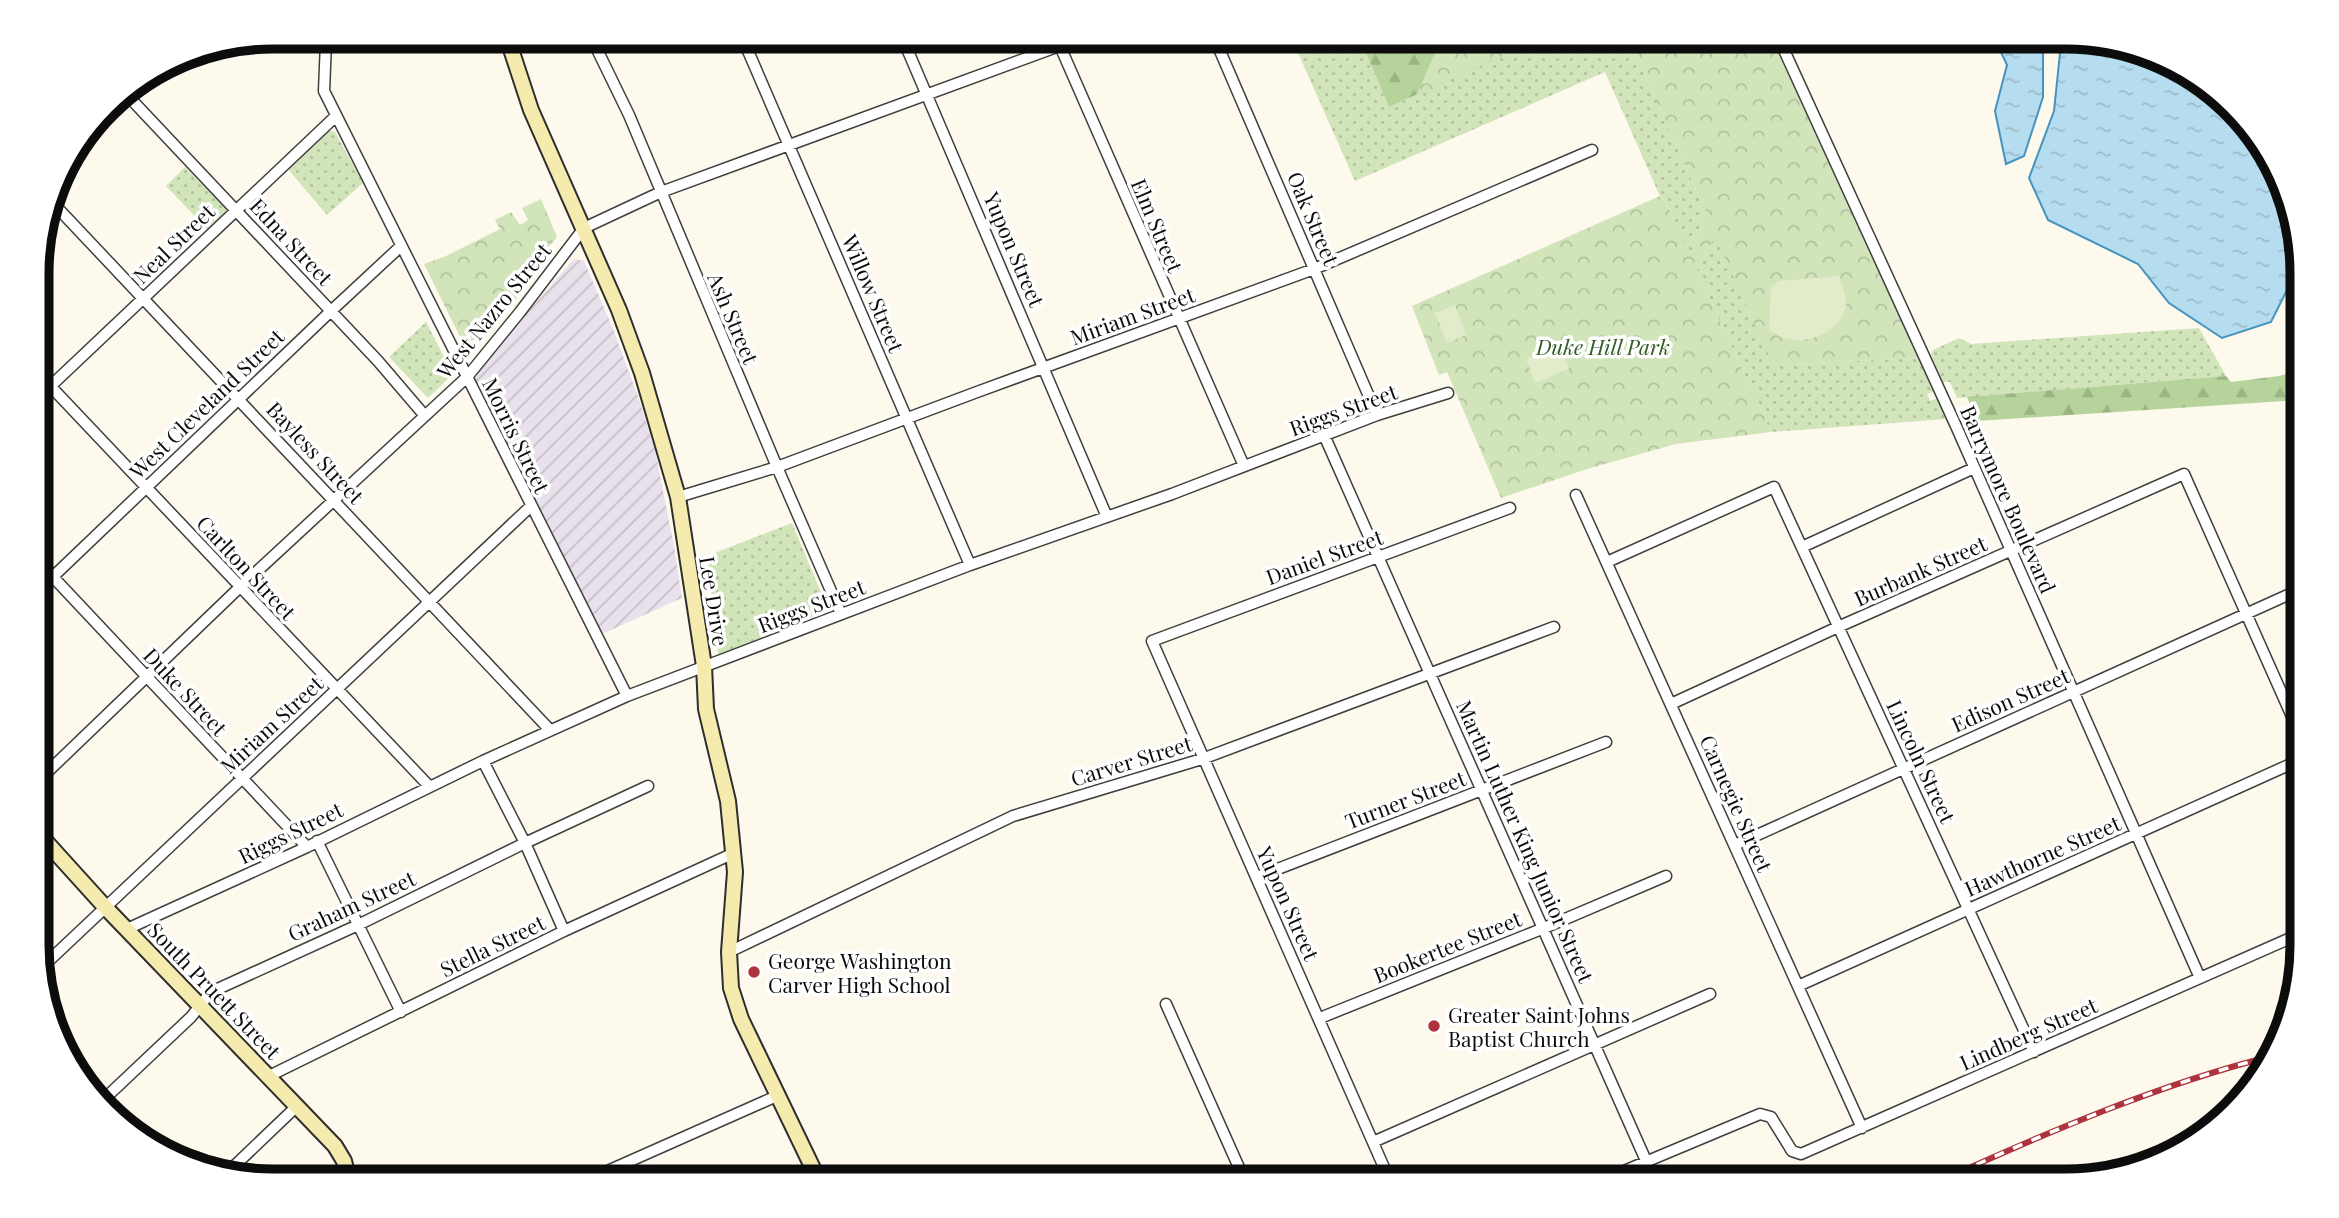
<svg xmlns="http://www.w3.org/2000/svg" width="2339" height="1218" viewBox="0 0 2339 1218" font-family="'Playfair Display',serif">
  <defs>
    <pattern id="industrial-furrows" width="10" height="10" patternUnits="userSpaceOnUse" patternTransform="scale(1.75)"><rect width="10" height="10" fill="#e8e0ea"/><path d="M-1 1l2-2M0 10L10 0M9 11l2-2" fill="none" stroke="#c6bfc8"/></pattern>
    <pattern id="grass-dots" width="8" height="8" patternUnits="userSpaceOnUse" patternTransform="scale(1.75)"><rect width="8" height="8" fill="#d1e4ba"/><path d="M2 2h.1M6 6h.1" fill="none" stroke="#b2c29f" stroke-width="1.8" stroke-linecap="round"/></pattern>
    <pattern id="forest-firs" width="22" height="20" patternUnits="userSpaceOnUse" patternTransform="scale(1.75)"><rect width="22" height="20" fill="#b6d39b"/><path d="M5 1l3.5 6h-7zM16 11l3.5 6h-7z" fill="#9bb484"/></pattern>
    <pattern id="park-crowns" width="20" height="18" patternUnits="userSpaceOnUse" patternTransform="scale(1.75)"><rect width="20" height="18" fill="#d1e4ba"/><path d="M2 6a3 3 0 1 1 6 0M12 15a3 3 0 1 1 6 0" fill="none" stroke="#b2c29f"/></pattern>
    <pattern id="water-ripples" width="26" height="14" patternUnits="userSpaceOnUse" patternTransform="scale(1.75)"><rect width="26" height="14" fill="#b6dcef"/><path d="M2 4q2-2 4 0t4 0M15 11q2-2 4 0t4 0" fill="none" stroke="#9bbccc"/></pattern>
  </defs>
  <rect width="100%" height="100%" fill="#fdf9ec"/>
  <path fill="url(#industrial-furrows)" d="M574,259L584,261L613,329L639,399L655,450L674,546L682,598L602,634L473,375Z"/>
  <path fill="url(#grass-dots)" d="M1291,37H1359L1389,107L1545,37H1628L1706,212L1691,256L1662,195L1660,196L1605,72L1355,181Z
    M327,130L335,132L363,183L327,215L287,168Z
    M185,167L227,210L207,229L166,186Z
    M1715,235L1774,365L1920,358L1933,388V392L1927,394L1930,401L1936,399L1939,401L1947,419L1771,432L1697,271Z
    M426,322L453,374L428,398L389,357Z
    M2199,328L2226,376L1957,398L1950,382H1943L1931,354L1933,350L1959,338L1971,344Z
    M792,523L827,607L826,611L721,655L718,654L707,556Z"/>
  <path fill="url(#forest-firs)" d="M1359,37H1545L1389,107Z
    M2301,370V400L1976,421L1967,397L2226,376L2231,382L2279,376Z"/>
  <path fill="url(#park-crowns)" d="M1442,37H1545L1417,94Z
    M1628,37H1774L1920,358L1773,365L1715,236L1697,271L1771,432L1676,444L1587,469L1501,498L1447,372L1439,375L1412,306L1662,195L1691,255L1706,212Z
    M541,199L557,237L545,252L522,291L475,349L467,351L424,264L446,256L500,229L495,220L511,212L520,225L528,220L522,208Z"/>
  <path fill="#e2ecca" d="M1839,276C1841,284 1846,295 1846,303C1844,331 1808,346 1784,338C1779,337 1774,333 1769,330L1771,287L1779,281Z
    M1455,305L1466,335L1447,343L1435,313Z
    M1559,345L1569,369L1535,383L1526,359Z"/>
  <path fill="url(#water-ripples)" stroke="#4593bf" stroke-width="2" d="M1994,37H2043V97L2024,156L2006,164L1995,111L2007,65Z
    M2073,38L2171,61L2262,141L2300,243V264L2271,322L2222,338L2169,303L2138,264L2048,220L2029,178L2054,111L2060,53Z"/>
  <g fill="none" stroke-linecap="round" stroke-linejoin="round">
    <g stroke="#3f3f3f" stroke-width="13">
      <path id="street" d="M319,37L326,42L324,91L627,696
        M591,37L629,115L777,467L841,614
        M742,37L970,565
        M902,37L1107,517
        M1056,37L1244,466
        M1214,37L1377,415
        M1778,37L1956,426L2200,978
        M128,96L378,361L425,416
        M52,202L550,730
        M38,373L429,786
        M38,398L336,116
        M1324,435L1655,1181
        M1576,495L1862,1128
        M678,497L777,467L977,392L1314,269L1592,150
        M1802,547L1974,468
        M38,561L307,847
        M1607,562L1774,487L2034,1052
        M38,591L331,311L401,246
        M1671,704L1838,627L2184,474L2302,739
        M483,761L525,843L564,931
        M38,781L240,587L467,377L520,312L584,228L661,192L1084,37
        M317,841L401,1012
        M1735,845L2301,589
        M1257,877L1606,742
        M127,929L307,847L483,761L627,696L970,565L1172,494L1377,415L1448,393
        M729,952L1013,816L1202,759L1554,627
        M39,970L531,506
        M1798,986L2302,759
        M1166,1004L1245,1181
        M1320,1018L1544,928L1666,876
        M269,1076L564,931L734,853
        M101,1102L191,1017L211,992L358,925L525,843L648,786
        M1373,1142L1710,994
        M229,1171L297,1106
        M585,1181L779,1095
        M1390,1181L1152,641L1510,508
        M1600,1181L1760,1114L1771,1117L1792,1151L1801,1154L2302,933"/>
    </g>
    <g stroke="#2e2e2e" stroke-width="18">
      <path id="secondary" d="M507,37L531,110L619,310L642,373L678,497L704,666L706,709L728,801L735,872L729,952L731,988L741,1019L819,1181
        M87,135L147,77
        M39,834L106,908L335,1146L344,1161L349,1181"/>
    </g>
    <use href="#street" stroke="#fff" stroke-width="10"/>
    <use href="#secondary" stroke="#f6ebae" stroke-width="14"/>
    <g stroke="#ad333e" stroke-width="6">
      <path id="rail" d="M1940,1181C2048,1132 2157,1085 2272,1056"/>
    </g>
    <use href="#rail" stroke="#fff" stroke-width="3.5" stroke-dasharray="10" stroke-linecap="butt"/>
  </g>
  <g fill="#ad333e" stroke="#fff" stroke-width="2.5">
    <circle cx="754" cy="972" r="7"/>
    <circle cx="1434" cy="1026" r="7"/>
  </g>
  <g text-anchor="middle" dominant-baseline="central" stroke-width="7" stroke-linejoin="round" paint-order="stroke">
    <g font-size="21" fill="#0c0c0c" stroke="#fff">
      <text transform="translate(1314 218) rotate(67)">Oak Street</text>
      <text transform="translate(1158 225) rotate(67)">Elm Street</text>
      <text transform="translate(292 241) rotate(47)">Edna Street</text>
      <text transform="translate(173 243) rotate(-44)">Neal Street</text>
      <text transform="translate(1015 249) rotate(67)">Yupon Street</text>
      <text transform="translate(874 293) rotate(67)">Willow Street</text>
      <text transform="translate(493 310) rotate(-51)">West Nazro Street</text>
      <text transform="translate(1132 315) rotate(-20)">Miriam Street</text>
      <text transform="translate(734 318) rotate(67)">Ash Street</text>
      <text transform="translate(206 403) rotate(-44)">West Cleveland Street</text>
      <text transform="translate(1343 409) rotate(-20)">Riggs Street</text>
      <text transform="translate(517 435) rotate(64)">Morris Street</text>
      <text transform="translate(316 452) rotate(47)">Bayless Street</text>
      <text transform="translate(2009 499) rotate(66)">Barrymore Boulevard</text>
      <text transform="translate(1324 556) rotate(-20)">Daniel Street</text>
      <text transform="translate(247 567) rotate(47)">Carlton Street</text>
      <text transform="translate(1920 570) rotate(-24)">Burbank Street</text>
      <text transform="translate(715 601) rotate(81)">Lee Drive</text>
      <text transform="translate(811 605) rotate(-21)">Riggs Street</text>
      <text transform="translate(186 691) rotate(47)">Duke Street</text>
      <text transform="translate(2010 699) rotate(-24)">Edison Street</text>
      <text transform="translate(271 724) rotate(-43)">Miriam Street</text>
      <text transform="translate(1131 760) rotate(-17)">Carver Street</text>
      <text transform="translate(1922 761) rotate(65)">Lincoln Street</text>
      <text transform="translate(1405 799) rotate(-21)">Turner Street</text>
      <text transform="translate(1737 803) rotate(66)">Carnegie Street</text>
      <text transform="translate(290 832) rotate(-26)">Riggs Street</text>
      <text transform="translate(1526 841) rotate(66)">Martin Luther King Junior Street</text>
      <text transform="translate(2042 855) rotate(-24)">Hawthorne Street</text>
      <text transform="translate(1289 903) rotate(66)">Yupon Street</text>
      <text transform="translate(351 905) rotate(-25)">Graham Street</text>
      <text transform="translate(492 945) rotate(-26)">Stella Street</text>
      <text transform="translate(1447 946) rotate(-22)">Bookertee Street</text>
      <text transform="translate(215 990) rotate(46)">South Pruett Street</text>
      <text transform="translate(2028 1033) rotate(-24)">Lindberg Street</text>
    </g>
    <g font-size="21" font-style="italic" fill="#315c23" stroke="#fff">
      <text x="1603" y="346">Duke Hill Park</text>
    </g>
    <g font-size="21" fill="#0c0c0c" stroke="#fff" text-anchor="start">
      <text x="768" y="960">George Washington<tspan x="768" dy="24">Carver High School</tspan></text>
      <text x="1448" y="1014">Greater Saint Johns<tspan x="1448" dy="24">Baptist Church</tspan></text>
    </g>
  </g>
  <path d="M0 0H2339V1218H0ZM273 49H2066A224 224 0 0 1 2290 273V945A224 224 0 0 1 2066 1169H273A224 224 0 0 1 49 945V273A224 224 0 0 1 273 49Z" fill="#fff" fill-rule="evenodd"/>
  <path fill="none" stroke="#0c0c0c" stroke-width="9" d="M273 49H2066A224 224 0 0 1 2290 273V945A224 224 0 0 1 2066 1169H273A224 224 0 0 1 49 945V273A224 224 0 0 1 273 49Z"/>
</svg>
